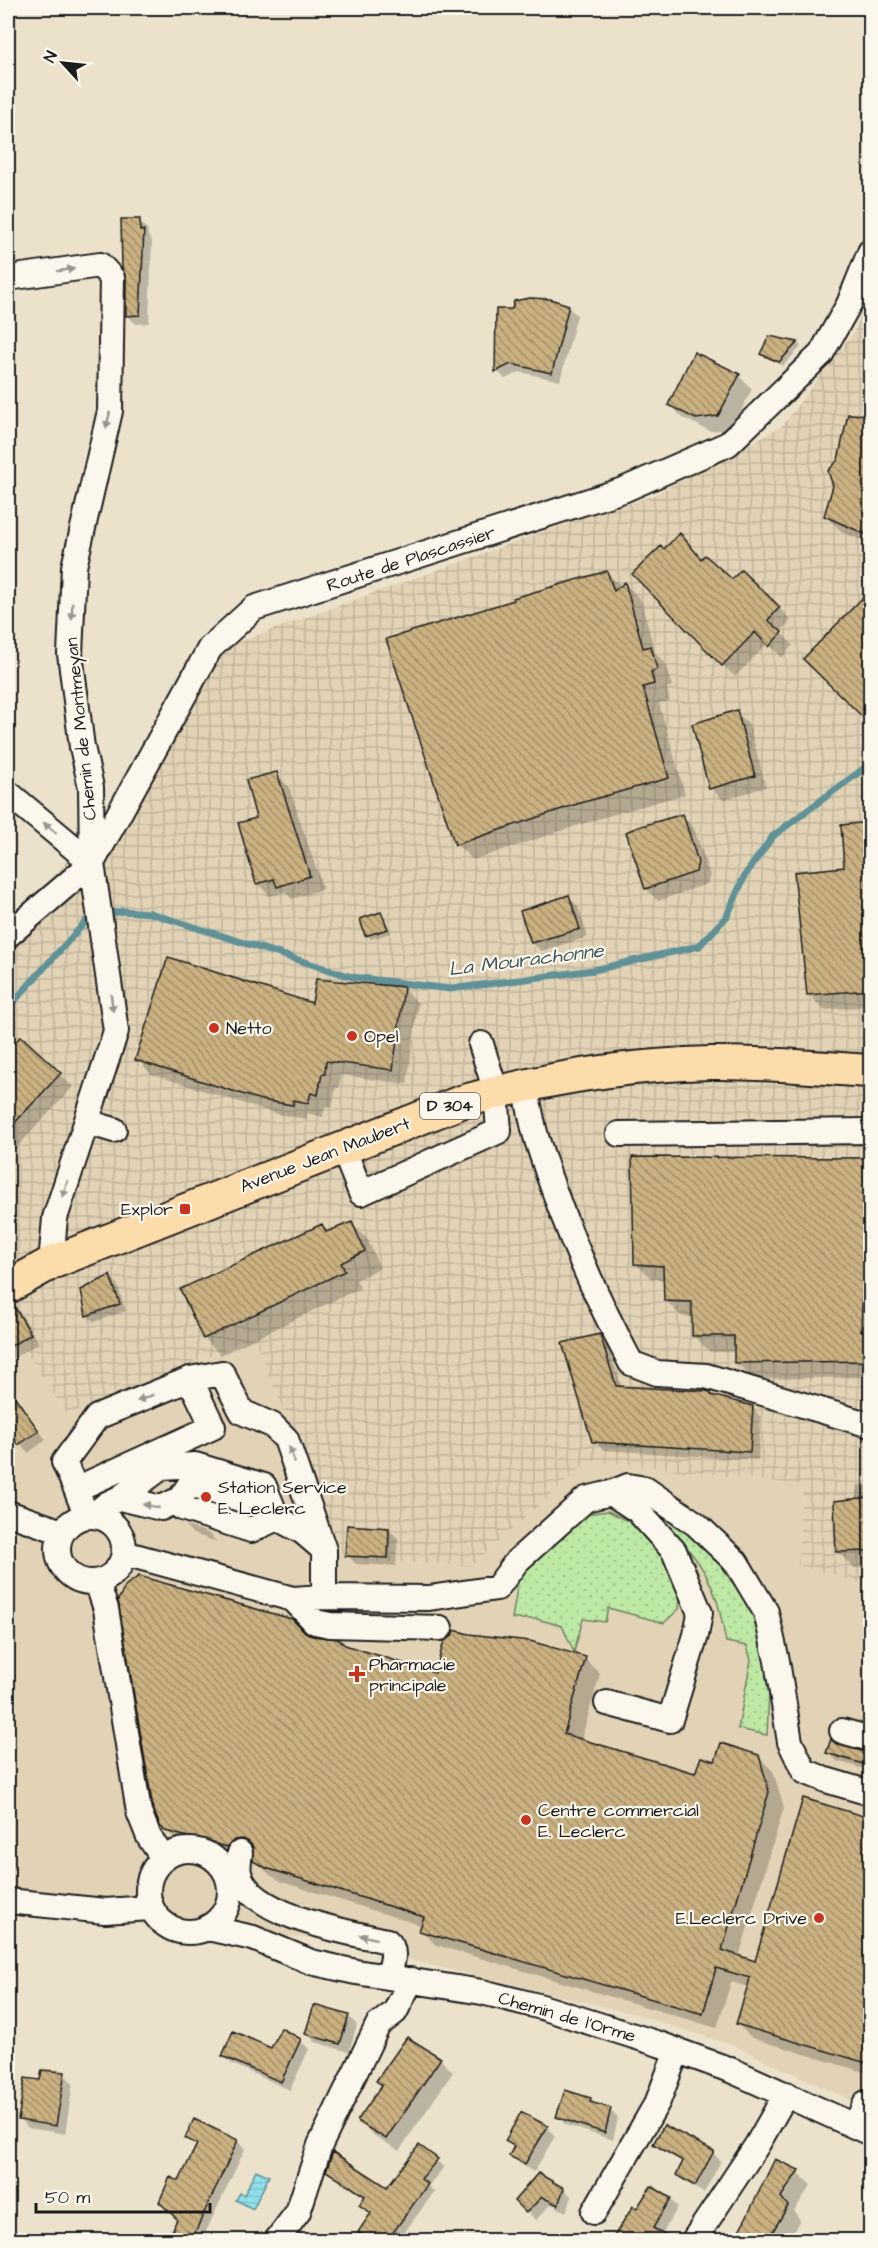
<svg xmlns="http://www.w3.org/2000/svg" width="878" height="2248" viewBox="0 0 878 2248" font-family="'Architects Daughter',sans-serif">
  <defs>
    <pattern id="industrial-grid" width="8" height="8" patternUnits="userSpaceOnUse" patternTransform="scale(1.5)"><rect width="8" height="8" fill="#e2d3b6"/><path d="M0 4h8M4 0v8" fill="none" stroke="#c1b59c"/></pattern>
    <pattern id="grass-dots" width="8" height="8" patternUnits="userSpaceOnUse" patternTransform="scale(1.5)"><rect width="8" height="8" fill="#bee9a5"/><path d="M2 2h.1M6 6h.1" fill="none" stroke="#a3c78d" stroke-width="1.8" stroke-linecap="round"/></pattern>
    <pattern id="water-rules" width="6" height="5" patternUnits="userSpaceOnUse" patternTransform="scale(1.5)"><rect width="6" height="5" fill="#8edfe9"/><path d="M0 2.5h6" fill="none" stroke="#7abfc7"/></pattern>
    <pattern id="building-back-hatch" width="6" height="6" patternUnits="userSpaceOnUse" patternTransform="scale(1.5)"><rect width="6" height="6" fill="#cab181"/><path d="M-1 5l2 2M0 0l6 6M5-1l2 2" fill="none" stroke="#a38f69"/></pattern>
  </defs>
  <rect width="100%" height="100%" fill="#ece2cc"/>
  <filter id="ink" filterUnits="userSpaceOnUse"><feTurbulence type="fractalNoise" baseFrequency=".0167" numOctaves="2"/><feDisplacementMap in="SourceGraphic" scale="12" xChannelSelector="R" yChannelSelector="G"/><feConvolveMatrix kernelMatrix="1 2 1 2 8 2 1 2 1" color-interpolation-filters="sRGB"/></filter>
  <g filter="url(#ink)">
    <path fill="#e2d3b6" d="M8,1324L67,1415L254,1338L345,1560L471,1566L590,1460L802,1485L798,1565L870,1585V2109L732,2045L634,2014L322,1939L8,1914Z"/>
    <path fill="url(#industrial-grid)" d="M870,291V1585L798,1565L802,1485L590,1460L471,1566L345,1560L254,1338L67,1415L8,1324V938L230,645L587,516L652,496L782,426L855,330Z"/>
    <path fill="url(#grass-dots)" stroke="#6d8260" stroke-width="1.5" d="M632,1492L705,1544L748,1604L764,1633L770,1668L767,1735L738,1729L751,1660L747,1646L726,1642C723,1628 721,1614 717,1601C704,1556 665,1524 632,1492Z
      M608,1511L628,1521L659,1546L681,1587L679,1609L664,1623L608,1608L605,1622L583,1619L574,1652L562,1626L537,1619H512L518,1582L530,1561L578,1515Z"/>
    <path fill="url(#water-rules)" stroke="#609197" stroke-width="1.5" d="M256,2170L269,2176L253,2209L236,2200L240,2193L244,2195Z"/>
    <path fill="#0003" d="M139,221L148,230V236L152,241L149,323L136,324L127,316Z
      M568,307L577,315L560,381L520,372L505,379L497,371Z
      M770,337L798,343L801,347L783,366L762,354Z
      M739,376L752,389L732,429L710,431L683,418L670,405Z
      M870,414V544L842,532L826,516Z
      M680,536L702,560L732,581L779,608L791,620L780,632L793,645L782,658L768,643L735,677L634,574L664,551Z
      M607,572L621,587L625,584L641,600L655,653L667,665L672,686L667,688L670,701L659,703L685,794L594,820L473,860L456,844Z
      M870,592V722L805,659Z
      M736,712L749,724L766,787L723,800L711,788Z
      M276,774L289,787L323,889L292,899L285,892L270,896L257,883L258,819Z
      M682,815L694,828L710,875L707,884L658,901L646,889Z
      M870,824V1006L824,1010L809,994L846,868L843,826Z
      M569,897L578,906L588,937L541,951L532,942Z
      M381,914L385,918L391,933L371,939L367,935Z
      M403,988L418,1003L407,1084L341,1075L339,1088H336L332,1108L325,1107L323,1117L307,1113V1119L277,1114L151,1074L137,1059Z
      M21,1038L73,1087L8,1157V1052Z
      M634,1159H870V1377L752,1379L736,1362V1352H710L694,1336V1317L681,1316L665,1300V1280L652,1279L635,1263Z
      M8,1170L10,1247H8Z
      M351,1223L368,1240L380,1268L356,1280L360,1288L221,1355L204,1338L322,1226L328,1233Z
      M110,1277L117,1284L126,1311L94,1322L87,1315Z
      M15,1309L24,1318L39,1343L8,1361V1314Z
      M599,1336L608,1345L622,1388L710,1394L713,1397L752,1408L761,1417L758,1460L603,1450L594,1441Z
      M13,1396L21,1405L46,1440L28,1453L8,1428V1400Z
      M857,1485H870V1567L854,1568L838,1552L856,1500Z
      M185,1525L208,1533L217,1542L193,1534Z
      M389,1530L398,1538L396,1566L356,1564L347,1555Z
      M140,1577L291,1620L305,1634L436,1675L585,1659L600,1674L581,1740L696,1775L716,1763L758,1756L773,1771L784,1807L739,1957L756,1962L804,1800L870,1820V2074L752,2038L737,2024L749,1987L731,1982L717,2028L436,1945L421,1930L423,1926L282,1882L270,1875L255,1860V1854H249L243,1861L182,1845L161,1825Z
      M837,1746L870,1754V1771L837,1761L828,1753Z
      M348,2016L357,2025L349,2052L315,2042L307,2033Z
      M300,2040L309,2049L290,2090L232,2064L224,2056L272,2050Z
      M440,2059L453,2072L399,2151L372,2134L359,2121Z
      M64,2074L73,2083L65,2134L28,2128L19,2119Z
      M590,2100L596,2105L610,2110L618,2118L613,2140L566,2125L558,2117Z
      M547,2127L555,2136L534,2172L520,2164L511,2155L515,2149L507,2141Z
      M187,2138L237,2141L245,2149L202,2240H179L172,2234L179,2219L180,2183L197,2147Z
      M655,2143L713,2153L721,2161L704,2193L686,2183L678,2175L684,2163L663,2151Z
      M419,2147L444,2167L428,2186L434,2192L399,2240H369L360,2232L372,2214L361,2205L366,2198L335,2178L328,2171L388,2189Z
      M798,2172L811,2185L794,2211L800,2220L788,2240H737Z
      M564,2189L572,2197L566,2212L551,2204L536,2220L516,2201Z
      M670,2199L678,2207L661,2236L663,2240L638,2210Z"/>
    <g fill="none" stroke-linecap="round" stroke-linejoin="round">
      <path stroke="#609197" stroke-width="7" d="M8,1008L89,918L123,911L150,913L352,977L450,989L594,970L699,946L727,916L745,875L773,836L870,764"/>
    </g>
    <path fill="url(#building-back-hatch)" stroke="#1c1c1c" stroke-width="1.5" d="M121,219H140V231L144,230L140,315L126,316V278L122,268Z
      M530,298L550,299L569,305L552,373L511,364L495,372L496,309H512L514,301Z
      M769,336L798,342L779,362L760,354Z
      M694,352L740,374L718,416L696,419L668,405Z
      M848,414L870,415V536L824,516L833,486L828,471L838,460Z
      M680,533L701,559L705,555L732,579L741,570L780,607L768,620L782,632L769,647L755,632L722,666L632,574L661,546L664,549Z
      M607,571L614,591L625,582L643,648L651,646L657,669L651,672L654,684L643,687L669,778L577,804L455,845L386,639L514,600L513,598Z
      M870,590V724L803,659Z
      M737,710L755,776L709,789L692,724Z
      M277,772L310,876L277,887L274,879L256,884L238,823L256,818L246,780Z
      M683,814L698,862L696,872L645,889L626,832L638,827Z
      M870,822V990L807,995L794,872L844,867L841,825Z
      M569,895L580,929L531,943L520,911Z
      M381,912L388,929L365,936L360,919Z
      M168,957L312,1003L316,979L404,987L393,1070L326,1061L325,1074H322L318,1095L311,1093L308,1103L293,1100V1105L261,1100L135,1060Z
      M21,1036L61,1073L8,1130V1050Z
      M632,1157L870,1158V1283H863L861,1331L864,1330L865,1361L734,1363V1336H692V1302L664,1301L663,1266L634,1264Z
      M352,1222L365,1251L341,1263L345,1271L203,1339L180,1289L322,1224L326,1232Z
      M110,1275L120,1304L86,1316L81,1290Z
      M13,1304L31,1334L8,1348V1305Z
      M600,1334L616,1386L706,1391L711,1392V1395L753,1406L750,1452L592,1442L562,1343Z
      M8,1387L39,1431L18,1445L8,1430Z
      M870,1497V1551L836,1552L834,1501Z
      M347,1525L389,1528L388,1558L345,1556Z
      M139,1576L292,1619L305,1632L312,1636L338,1639L345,1645L435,1673L444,1641L452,1636L454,1630L469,1634L530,1641L586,1657L564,1734L695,1773L701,1757L715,1761L721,1743L759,1755L769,1792L722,1950L755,1961L803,1798L870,1818V2064L736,2024L750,1978L716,1968L703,2014L419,1931L424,1917L266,1868L253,1861V1847L249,1842L243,1839L234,1840L227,1847L165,1831L160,1826L153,1808L118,1600L126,1585Z
      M831,1739L838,1745L870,1753V1766L826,1753Z
      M314,2005L349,2015L340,2044L305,2034Z
      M281,2028L301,2039L281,2082L222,2056L233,2031L271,2048Z
      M407,2037L441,2058L386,2139L357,2121L382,2085L376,2081Z
      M42,2070L65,2072L56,2126L18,2120L25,2078L40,2080Z
      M565,2090L591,2098L590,2102L611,2108L605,2133L556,2117Z
      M521,2112L548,2126L525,2164L509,2156L514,2146L505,2141Z
      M194,2119L238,2140L191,2241H184L171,2234L177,2219L159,2202L170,2177L179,2181L197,2144L185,2138Z
      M664,2125L714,2151L695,2186L676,2175L683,2161L653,2144Z
      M419,2145L438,2159L421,2179L428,2184L387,2241H370L358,2232L371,2213L359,2205L365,2196L326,2171L333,2152L387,2187Z
      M775,2159L799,2170L781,2197L788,2206L767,2241H733L747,2216Z
      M538,2173L564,2188L558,2205L542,2197L526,2213L514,2201Z
      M651,2186L671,2198L653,2228L678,2241H611L633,2206L637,2208Z"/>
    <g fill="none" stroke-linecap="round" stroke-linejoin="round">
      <g stroke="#1c1c1c" stroke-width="28">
        <path id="minor" d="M8,278L100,265L112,278L110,411L74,567L70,654L82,747L91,787L92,863L116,1031L55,1218L51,1263
          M8,793L92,863
          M8,935L92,863L210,648L254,608L623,490L728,444L821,354L849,304L870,252
          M525,1085C529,1104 532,1125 538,1143C562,1220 593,1292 631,1363L657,1373L706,1376L870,1425
          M87,1122L114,1130
          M619,1134L870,1131
          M343,1148L361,1193L499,1131L496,1092L481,1044
          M76,1489L64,1462L97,1417L190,1379L222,1373L242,1412L272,1425L286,1439L324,1550
          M611,1493L628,1486L645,1489L696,1524L736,1562L766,1612L777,1661L790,1742L804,1771L819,1777
          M120,1498L162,1467L195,1465L264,1486L277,1518L251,1530L182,1508L180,1499
          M81,1502L76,1489L213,1427L190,1379
          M8,1513L62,1532
          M94,1515L107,1504L120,1498L161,1508L180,1499L190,1484L260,1505L277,1518L303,1532L324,1550V1597
          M58 1549a33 33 0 1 1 66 0a33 33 0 1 1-66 0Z
          M124,1553L293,1599L324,1597L429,1598L497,1588L517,1561L586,1499L611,1493L637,1510L674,1551L700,1613L696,1635L670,1720L607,1703
          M97,1582L106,1609L139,1812L149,1837L163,1858
          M293,1599L315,1622L330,1625L440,1628
          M842,1731L870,1739
          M826,1780L870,1793
          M148 1891a41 41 0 1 1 82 0a41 41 0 1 1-82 0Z
          M240,1853C239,1860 237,1869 240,1876C255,1917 348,1932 387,1941C398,1950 391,1965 389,1977
          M8,1901L105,1911L150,1908
          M208,1928L253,1938L311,1962L356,1972L482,1992L542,2007L659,2044L733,2071L870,2133
          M855,2126L866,2103L870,2105
          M594,2212L658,2101L677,2051
          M277,2240L298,2212L320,2145L378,2025L395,2012L411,1980
          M694,2240L757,2145L786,2094"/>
      </g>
      <g stroke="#1c1c1c" stroke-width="36">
        <path id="major" d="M8,1287L51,1263L461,1102C542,1079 625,1065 710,1063C763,1062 817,1068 870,1071"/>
      </g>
      <use href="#minor" stroke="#fbf7ec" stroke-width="24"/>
      <use href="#major" stroke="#fddcac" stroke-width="32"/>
    </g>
    <defs><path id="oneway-solid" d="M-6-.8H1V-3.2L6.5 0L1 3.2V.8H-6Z" transform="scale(1.5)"/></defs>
    <g fill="#97948e">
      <use href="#oneway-solid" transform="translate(66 270) rotate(-8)"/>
      <use href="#oneway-solid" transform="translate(108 420) rotate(103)"/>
      <use href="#oneway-solid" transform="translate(72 611) rotate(93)"/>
      <use href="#oneway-solid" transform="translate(50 828) rotate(-140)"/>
      <use href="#oneway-solid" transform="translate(112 1003) rotate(83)"/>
      <use href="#oneway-solid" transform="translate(65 1189) rotate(108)"/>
      <use href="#oneway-solid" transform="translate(145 1398) rotate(158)"/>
      <use href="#oneway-solid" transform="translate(292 1455) rotate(-109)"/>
      <use href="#oneway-solid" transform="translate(151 1506) rotate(-166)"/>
      <use href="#oneway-solid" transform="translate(368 1937) rotate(-167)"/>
    </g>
  </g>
  <g fill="#c8321e" stroke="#fbf7ec" stroke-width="2">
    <circle cx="214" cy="1028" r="6"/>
    <circle cx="352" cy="1036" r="6"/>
    <rect x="179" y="1203" width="12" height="12" rx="3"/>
    <circle cx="206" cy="1497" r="6"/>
    <path d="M354 1665h6v6h6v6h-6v6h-6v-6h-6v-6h6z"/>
    <circle cx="526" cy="1820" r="6"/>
    <circle cx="819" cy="1918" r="6"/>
  </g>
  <g text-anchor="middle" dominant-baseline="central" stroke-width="4.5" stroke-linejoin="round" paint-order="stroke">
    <rect fill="#fbf7ec" stroke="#5f5e5a" stroke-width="1.5" x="420" y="1093" width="60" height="26" rx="4.5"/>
    <g font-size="16" font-weight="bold" fill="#1c1c1c">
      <text x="450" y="1106">D 304</text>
    </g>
    <g font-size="18" fill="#1c1c1c" stroke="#fbf7ec">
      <text transform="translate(411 559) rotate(-18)">Route de Plascassier</text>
      <text transform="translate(81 729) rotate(-96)">Chemin de Montmeyan</text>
      <text transform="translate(325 1155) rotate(-21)">Avenue Jean Maubert</text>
      <text transform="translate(567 2017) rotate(16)">Chemin de l'Orme</text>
    </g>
    <g font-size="18" fill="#1c1c1c" stroke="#fbf7ec" text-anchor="start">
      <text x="226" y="1028">Netto</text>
      <text x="364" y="1036">Opel</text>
      <text x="173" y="1209" text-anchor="end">Explor</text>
      <text x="218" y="1487">Station Service<tspan x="218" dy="21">E. Leclerc</tspan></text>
      <text x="369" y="1664">Pharmacie<tspan x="369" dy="21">principale</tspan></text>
      <text x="538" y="1810">Centre commercial<tspan x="538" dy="21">E. Leclerc</tspan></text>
      <text x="807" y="1918" text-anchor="end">E.Leclerc Drive</text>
    </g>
    <g font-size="20" font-style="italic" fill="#3e565a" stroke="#fbf7ec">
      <text transform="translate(526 960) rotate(-7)">La Mourachonne</text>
    </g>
  </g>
  <rect width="878" height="2248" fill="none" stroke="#fbf7ec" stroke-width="30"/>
  <rect x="15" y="15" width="848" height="2218" fill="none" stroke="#1c1c1c" stroke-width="2" filter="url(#ink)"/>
  <g transform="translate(63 63) rotate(297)" stroke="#fbf7ec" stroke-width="4.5" paint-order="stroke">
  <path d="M0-4.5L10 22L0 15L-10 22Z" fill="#1c1c1c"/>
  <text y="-9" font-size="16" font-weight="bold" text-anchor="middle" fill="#1c1c1c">N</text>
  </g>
  <path d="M36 2203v9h174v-9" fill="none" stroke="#1c1c1c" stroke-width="3"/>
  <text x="45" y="2203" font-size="18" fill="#1c1c1c" stroke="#fbf7ec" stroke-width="4.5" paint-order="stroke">50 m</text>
</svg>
